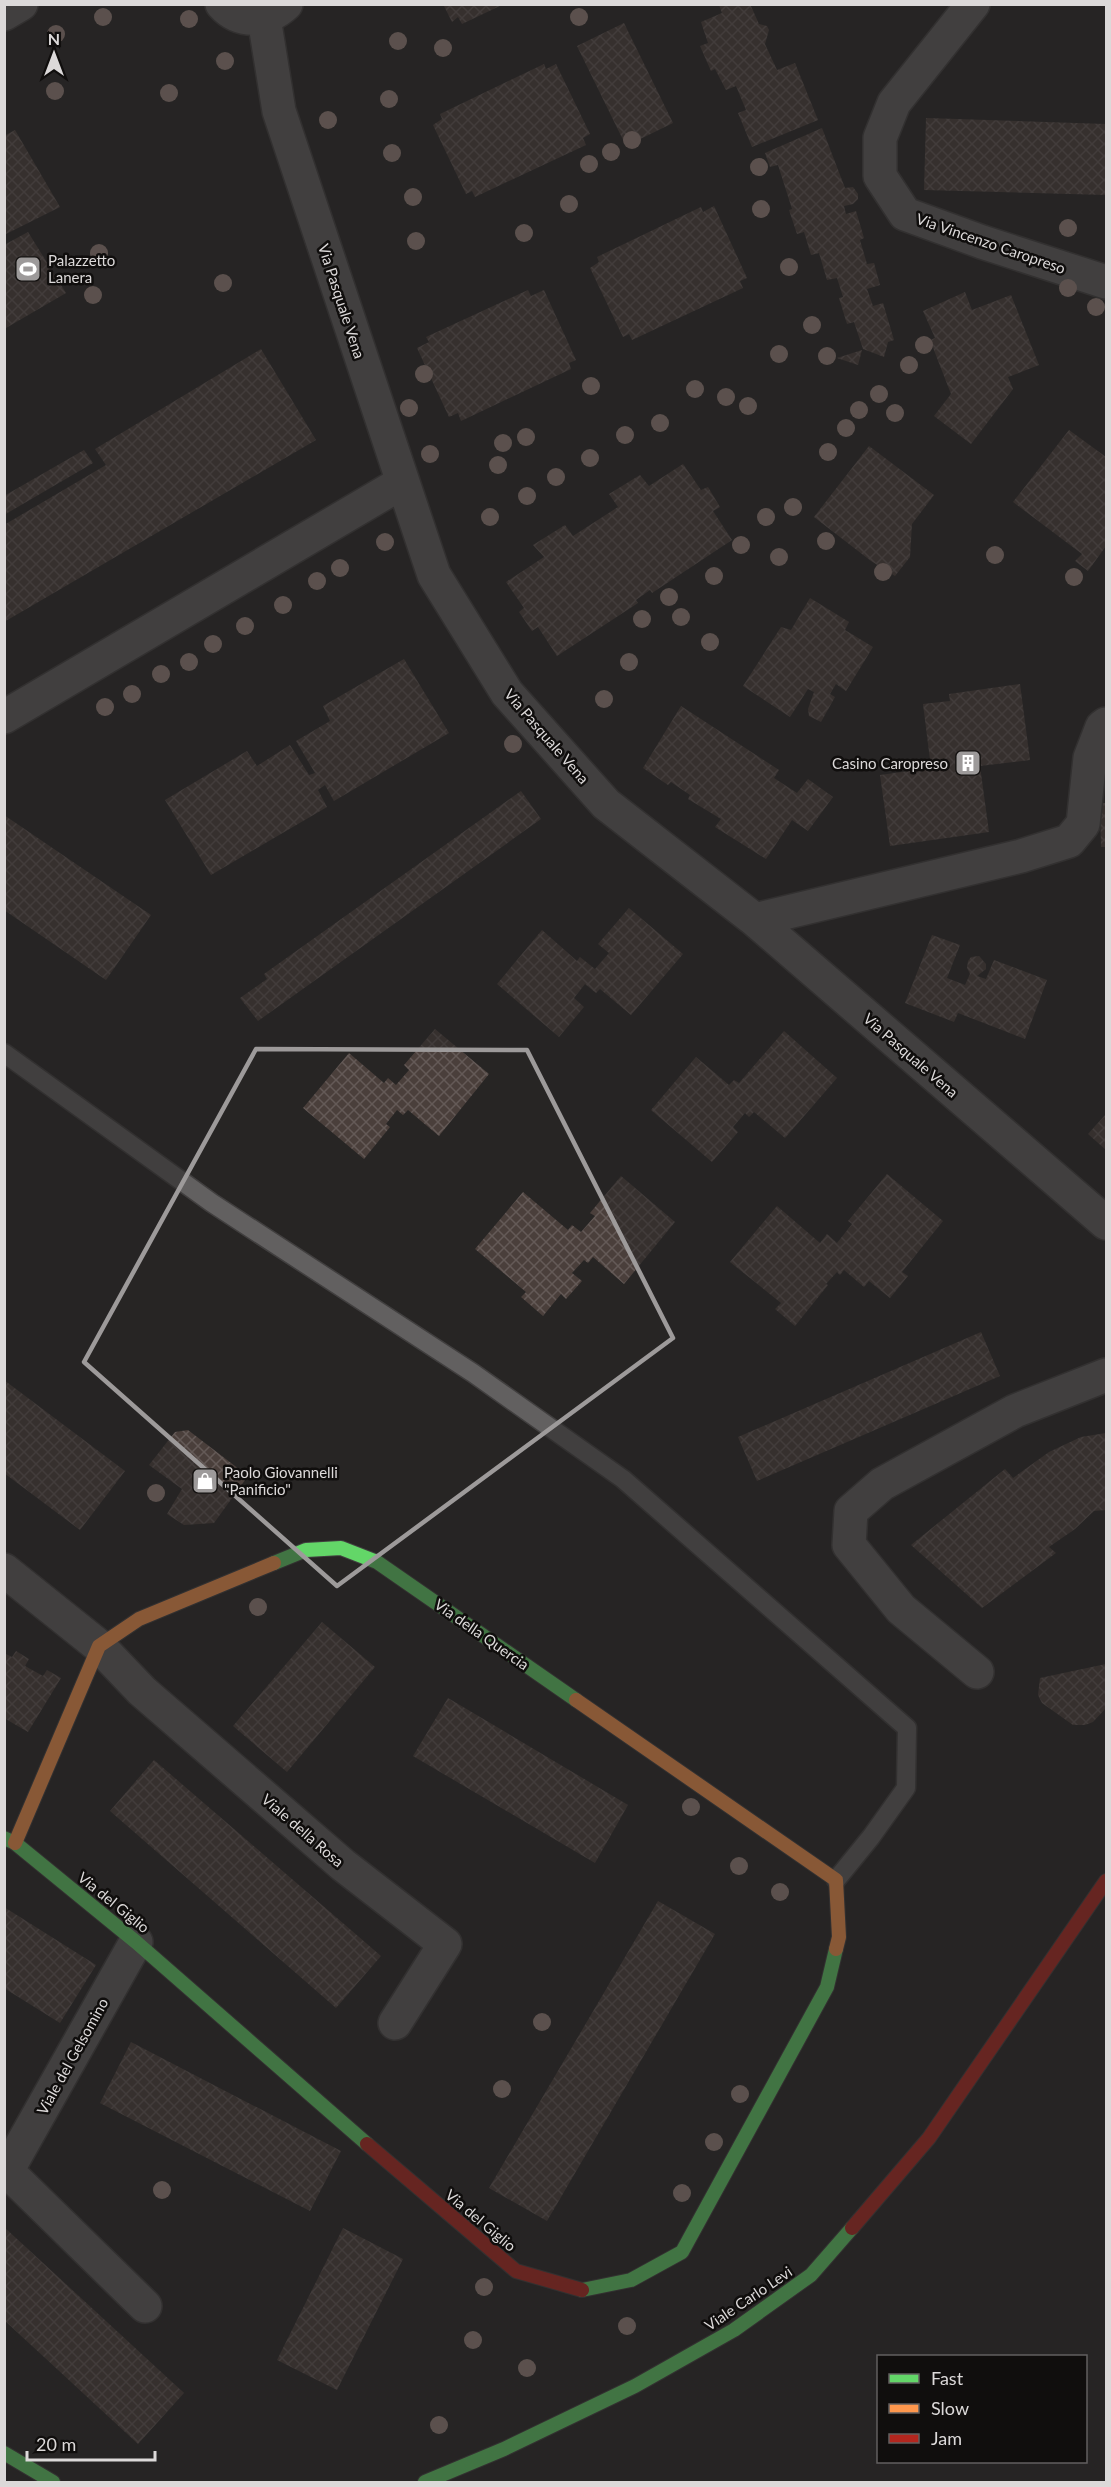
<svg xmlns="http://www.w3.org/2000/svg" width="1111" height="2487" viewBox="0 0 1111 2487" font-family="Lato,sans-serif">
  <defs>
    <pattern id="building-cross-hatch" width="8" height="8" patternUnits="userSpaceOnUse" patternTransform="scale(1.5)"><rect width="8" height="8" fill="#4a3f3b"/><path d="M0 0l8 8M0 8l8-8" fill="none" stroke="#645a57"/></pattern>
  </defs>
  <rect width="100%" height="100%" fill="#272524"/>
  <path fill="url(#building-cross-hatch)" d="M443,4H504L462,24L458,17L452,22Z
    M721,4H750L759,24L767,26L769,30L765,44L777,70L795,63L818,120L752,147L738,113L746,110L736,86L726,90L715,69L711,71L700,46L708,43L701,22L722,13L719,5Z
    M624,23L673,123L626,146L577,46Z
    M544,64L546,69L556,64L590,134L583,138L586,145L475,197L472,191L466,194L433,125L442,119L440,114Z
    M926,118L1106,124V195L924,190Z
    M822,128L845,188L853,187L858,194V199L853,204L844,206L846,214L856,211L864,238L860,240L867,264L874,263L880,285L867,289L873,306L883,303L894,340L888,342L884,357L863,349L854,322L847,324L839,298L843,297L837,278L827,280L819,253L811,255L804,232L797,234L789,210L792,209L778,165L770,167L765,153Z
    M15,130L60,207L6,234L4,136Z
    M714,206L747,278L740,281L743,288L632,340L629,334L623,337L590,268L599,262L597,257L701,207L703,212Z
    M28,232L66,293L6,328L4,325V245Z
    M528,290L531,296L544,290L576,360L569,363L571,369L461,421L458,413L449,417L417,348L429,342L426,337Z
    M965,292L972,310L1011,295L1039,365L1008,377L1013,389L971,444L934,416L951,394L930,340L935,338L923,311Z
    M261,349L316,440L4,622V525L106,465L95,449Z
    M862,350L858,365L837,358Z
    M1069,430L1106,457V546L1088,571L1075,561L1082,554L1013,502Z
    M869,446L934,495L912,524L910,557L895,576L871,561L814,517Z
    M84,450L93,463L4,515V496Z
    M683,464L701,490L708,487L720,507L713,511L732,540L652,593L650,590L636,600L638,603L557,656L538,627L532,631L519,612L524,608L506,582L544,557L533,545L565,525L573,536L618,507L609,494L640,475L649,486Z
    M810,598L849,622L845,630L873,647L846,691L836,684L830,694L835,697L821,722L809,716L808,709L814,692L808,689L790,717L743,686L781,627L791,630Z
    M404,659L449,733L334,801L325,785L318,790L327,807L211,875L165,800L247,751L257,766L290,745L309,775L315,773L296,741L330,721L323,706Z
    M1020,684L1030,760L980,766L989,832L890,846L880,775L931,768L923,704L950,701L949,694Z
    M681,706L779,770L774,778L797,793L808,779L833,797L808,831L792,820L766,859L715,827L721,819L688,799L690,795L671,782L668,785L643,768Z
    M521,791L541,819L258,1021L240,998L267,979L264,974Z
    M1100,803H1106V847H1101Z
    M4,815L151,915L106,980L4,910Z
    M629,908L683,954L631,1015L600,989L596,993L585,984L574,998L584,1007L559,1037L497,984L542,930L577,961L580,957L595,969L609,953L598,944Z
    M932,935L960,945L947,978L965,985L970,974L967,968L968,961L971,957L979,956L986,964V969L977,976L986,979L994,960L1047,980L1025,1039L958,1013L954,1022L905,1003Z
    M435,1029L489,1074L439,1136L408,1110L403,1115L397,1110L386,1124L390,1127L364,1159L303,1108L349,1053L384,1083L388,1078L396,1085L409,1070L404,1065Z
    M784,1031L837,1078L785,1138L754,1112L749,1117L745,1113L733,1127L738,1132L712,1162L651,1110L696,1057L729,1085L734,1080L739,1083Z
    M1106,1114V1150L1088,1134Z
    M887,1174L943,1221L902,1272L908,1276L890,1298L869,1281L864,1287L844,1270L840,1275L837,1272L826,1284L828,1285L795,1326L775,1309L781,1303L730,1262L777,1206L820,1243L827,1234L837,1243L852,1224L848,1221Z
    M621,1176L675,1222L624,1284L593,1257L588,1263L584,1260L572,1273L582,1281L566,1299L561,1294L543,1316L521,1297L526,1292L475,1249L523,1192L568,1230L572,1225L581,1232L595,1216L590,1213Z
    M981,1332L1000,1376L757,1481L738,1437Z
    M4,1380L125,1471L80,1530L4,1473Z
    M188,1430L248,1476L214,1523L184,1525L167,1514L182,1489L149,1465L175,1432Z
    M1106,1433V1510L1094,1511L1075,1529L1049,1547L1056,1553L982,1608L911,1545L1005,1469L1013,1478L1049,1452L1081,1437Z
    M322,1622L375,1667L287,1772L233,1726Z
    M16,1651L29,1659L25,1666L43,1676L47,1670L61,1678L28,1732L4,1718V1653L12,1657Z
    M1106,1664V1708L1093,1722L1085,1725H1073L1042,1703L1038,1695L1040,1678Z
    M448,1698L628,1805L595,1863L413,1756Z
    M154,1760L381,1956L336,2008L110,1811Z
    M658,1901L715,1934L547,2221L489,2188Z
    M4,1907L96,1965L60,2023L4,1988Z
    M131,2042L341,2151L310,2211L100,2103Z
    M4,2227L184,2393L138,2444L4,2320Z
    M343,2228L403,2259L337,2390L277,2360Z"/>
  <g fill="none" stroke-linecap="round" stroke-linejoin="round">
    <g stroke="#413f3f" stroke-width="21">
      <path id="lane" d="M4,1053L212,1203L473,1373L623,1479L907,1728L906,1788L871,1837L836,1880"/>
    </g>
    <g stroke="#413f3f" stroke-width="36">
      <path id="street" d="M222,4C240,24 267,22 286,4
        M973,4L894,103L880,138V176L905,214L982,242L1106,282
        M4,14L21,4
        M264,18L279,111L434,575L507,693L606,804L755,920L1106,1223
        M4,717L403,482
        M755,920L1021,856L1069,841L1083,824L1090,758L1102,727L1106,724
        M4,1570L99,1646L142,1691L343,1865L445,1944L395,2023
        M977,1672L901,1609L849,1545L851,1511L882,1484L1015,1411L1106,1375
        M4,2168L7,2171L136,1942
        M7,2171L145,2306"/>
    </g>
    <g stroke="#413f3f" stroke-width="16">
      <path id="fast" d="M274,1563L306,1550L341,1548L377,1562L576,1700
        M4,1838L15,1843L136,1942L367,2144
        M582,2290L631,2280L682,2252L827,1987L836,1949
        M4,2453L53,2482
        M425,2482L504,2449L635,2386L734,2330L811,2275L852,2228"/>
    </g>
    <g stroke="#413f3f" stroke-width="16">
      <path id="slow" d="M576,1700L836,1880L839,1937L836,1949
        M15,1843L99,1646L139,1619L274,1563"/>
    </g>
    <g stroke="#413f3f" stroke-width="16">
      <path id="jam" d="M367,2144L516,2271L582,2290
        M852,2228L929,2138L1106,1881"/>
    </g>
    <use href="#lane" stroke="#626060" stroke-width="18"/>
    <use href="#street" stroke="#626060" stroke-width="33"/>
    <use href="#fast" stroke="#63d668" stroke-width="14"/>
    <use href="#slow" stroke="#ff974d" stroke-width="14"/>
    <use href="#jam" stroke="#b3261e" stroke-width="14"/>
  </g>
  <g fill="#9b867f">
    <circle cx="103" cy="17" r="9"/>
    <circle cx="579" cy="17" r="9"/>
    <circle cx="189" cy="19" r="9"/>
    <circle cx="56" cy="34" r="9"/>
    <circle cx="398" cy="41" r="9"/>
    <circle cx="443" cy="48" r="9"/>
    <circle cx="225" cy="61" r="9"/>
    <circle cx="55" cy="91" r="9"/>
    <circle cx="169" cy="93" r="9"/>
    <circle cx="389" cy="99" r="9"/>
    <circle cx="328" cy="120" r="9"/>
    <circle cx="632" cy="140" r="9"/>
    <circle cx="611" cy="152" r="9"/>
    <circle cx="392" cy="153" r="9"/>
    <circle cx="589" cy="164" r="9"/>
    <circle cx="759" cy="167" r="9"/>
    <circle cx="413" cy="197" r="9"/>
    <circle cx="569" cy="204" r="9"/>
    <circle cx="761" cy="209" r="9"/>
    <circle cx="1068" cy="228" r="9"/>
    <circle cx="524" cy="233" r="9"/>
    <circle cx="416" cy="241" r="9"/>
    <circle cx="99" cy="253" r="9"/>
    <circle cx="789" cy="267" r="9"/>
    <circle cx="223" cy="283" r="9"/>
    <circle cx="1068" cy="288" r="9"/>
    <circle cx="93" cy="295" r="9"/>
    <circle cx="1096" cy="307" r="9"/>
    <circle cx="812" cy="325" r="9"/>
    <circle cx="924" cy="345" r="9"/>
    <circle cx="779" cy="354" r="9"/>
    <circle cx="827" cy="356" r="9"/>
    <circle cx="909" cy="365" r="9"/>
    <circle cx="424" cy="374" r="9"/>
    <circle cx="591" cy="386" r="9"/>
    <circle cx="695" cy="389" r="9"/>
    <circle cx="879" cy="394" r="9"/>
    <circle cx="726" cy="397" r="9"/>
    <circle cx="748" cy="406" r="9"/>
    <circle cx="409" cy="408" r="9"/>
    <circle cx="859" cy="410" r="9"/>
    <circle cx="895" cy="413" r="9"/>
    <circle cx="660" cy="423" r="9"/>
    <circle cx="846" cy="428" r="9"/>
    <circle cx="625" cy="435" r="9"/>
    <circle cx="526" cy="437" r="9"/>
    <circle cx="503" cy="443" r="9"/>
    <circle cx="828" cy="452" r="9"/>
    <circle cx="430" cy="454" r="9"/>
    <circle cx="590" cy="458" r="9"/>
    <circle cx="498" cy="465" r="9"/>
    <circle cx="556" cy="477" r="9"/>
    <circle cx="527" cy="496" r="9"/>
    <circle cx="793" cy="507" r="9"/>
    <circle cx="490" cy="517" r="9"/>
    <circle cx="766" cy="517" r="9"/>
    <circle cx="826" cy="541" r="9"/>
    <circle cx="385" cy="542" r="9"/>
    <circle cx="741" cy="545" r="9"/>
    <circle cx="995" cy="555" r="9"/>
    <circle cx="779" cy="557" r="9"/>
    <circle cx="340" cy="568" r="9"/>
    <circle cx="883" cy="572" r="9"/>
    <circle cx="714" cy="576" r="9"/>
    <circle cx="1074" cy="577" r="9"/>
    <circle cx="317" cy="581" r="9"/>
    <circle cx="669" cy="597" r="9"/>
    <circle cx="283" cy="605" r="9"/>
    <circle cx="681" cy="617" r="9"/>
    <circle cx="642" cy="619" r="9"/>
    <circle cx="245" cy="626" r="9"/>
    <circle cx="710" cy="642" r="9"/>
    <circle cx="213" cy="644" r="9"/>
    <circle cx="189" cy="662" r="9"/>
    <circle cx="629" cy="662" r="9"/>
    <circle cx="161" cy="674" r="9"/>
    <circle cx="132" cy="694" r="9"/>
    <circle cx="604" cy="699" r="9"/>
    <circle cx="105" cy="707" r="9"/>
    <circle cx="513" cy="744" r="9"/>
    <circle cx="156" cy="1493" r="9"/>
    <circle cx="258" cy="1607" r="9"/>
    <circle cx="691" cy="1807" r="9"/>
    <circle cx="739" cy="1866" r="9"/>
    <circle cx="780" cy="1892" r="9"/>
    <circle cx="542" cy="2022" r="9"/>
    <circle cx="502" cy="2089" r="9"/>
    <circle cx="740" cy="2094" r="9"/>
    <circle cx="714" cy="2142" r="9"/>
    <circle cx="162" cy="2190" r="9"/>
    <circle cx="682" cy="2193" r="9"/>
    <circle cx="484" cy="2287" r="9"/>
    <circle cx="627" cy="2326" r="9"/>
    <circle cx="473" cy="2340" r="9"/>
    <circle cx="527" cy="2368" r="9"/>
    <circle cx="439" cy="2425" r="9"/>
  </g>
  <path d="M0 0H1111V2487H0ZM256,1049L527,1050L673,1338L337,1586L84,1362Z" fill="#272524" fill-opacity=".55" fill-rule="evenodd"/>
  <path fill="none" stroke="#9d9a9a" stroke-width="4.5" stroke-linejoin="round" d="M256,1049L527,1050L673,1338L337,1586L84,1362Z"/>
  <defs>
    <g id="stadium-square" transform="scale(1.35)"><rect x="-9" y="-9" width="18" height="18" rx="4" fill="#9d9a9a" stroke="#100e0d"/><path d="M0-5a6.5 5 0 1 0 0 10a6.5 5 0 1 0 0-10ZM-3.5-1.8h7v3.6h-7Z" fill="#fff"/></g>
    <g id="building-square" transform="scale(1.35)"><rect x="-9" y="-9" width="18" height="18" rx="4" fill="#9d9a9a" stroke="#100e0d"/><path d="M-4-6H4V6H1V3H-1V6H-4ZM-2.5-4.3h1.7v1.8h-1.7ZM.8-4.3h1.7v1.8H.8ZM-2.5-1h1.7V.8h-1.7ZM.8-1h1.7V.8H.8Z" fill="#fff"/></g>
    <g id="shop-square" transform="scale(1.35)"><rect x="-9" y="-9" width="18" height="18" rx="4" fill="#9d9a9a" stroke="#100e0d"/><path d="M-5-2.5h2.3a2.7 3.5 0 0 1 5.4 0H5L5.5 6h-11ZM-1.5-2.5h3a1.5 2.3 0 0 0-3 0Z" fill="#fff"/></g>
  </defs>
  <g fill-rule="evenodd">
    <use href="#stadium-square" x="28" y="269"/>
    <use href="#building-square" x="968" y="763"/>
    <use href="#shop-square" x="205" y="1481"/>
  </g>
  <g text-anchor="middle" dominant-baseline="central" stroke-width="5" stroke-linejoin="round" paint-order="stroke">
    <g font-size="15" fill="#dcd9d9" stroke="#100e0d">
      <text transform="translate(991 243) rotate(19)">Via Vincenzo Caropreso</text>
      <text transform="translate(342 301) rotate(72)">Via Pasquale Vena</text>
      <text transform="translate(547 736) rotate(49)">Via Pasquale Vena</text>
      <text transform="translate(911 1055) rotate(41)">Via Pasquale Vena</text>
      <text transform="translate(482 1634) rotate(35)">Via della Quercia</text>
      <text transform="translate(303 1830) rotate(41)">Viale della Rosa</text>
      <text transform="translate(114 1902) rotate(39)">Via del Giglio</text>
      <text transform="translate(72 2056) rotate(-61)">Viale del Gelsomino</text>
      <text transform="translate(481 2220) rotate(40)">Via del Giglio</text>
      <text transform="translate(748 2298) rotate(-34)">Viale Carlo Levi</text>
    </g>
    <g font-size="15" fill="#dcd9d9" stroke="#100e0d" text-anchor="start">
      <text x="48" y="260">Palazzetto<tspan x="48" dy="17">Lanera</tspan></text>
      <text x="948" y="763" text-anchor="end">Casino Caropreso</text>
      <text x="224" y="1472">Paolo Giovannelli<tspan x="224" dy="17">"Panificio"</tspan></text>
    </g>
  </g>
  <rect width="1111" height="2487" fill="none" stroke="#dcd9d9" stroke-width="12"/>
  <rect x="877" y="2355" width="210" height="108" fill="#100e0d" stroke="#625f5f" stroke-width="1.5"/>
  <rect x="889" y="2374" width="30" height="9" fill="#63d668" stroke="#625f5f" stroke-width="1.5"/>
  <text x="931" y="2385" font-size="18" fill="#dcd9d9">Fast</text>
  <rect x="889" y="2404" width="30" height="9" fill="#ff974d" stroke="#625f5f" stroke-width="1.5"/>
  <text x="931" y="2415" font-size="18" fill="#dcd9d9">Slow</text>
  <rect x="889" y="2434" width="30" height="9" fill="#b3261e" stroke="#625f5f" stroke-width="1.5"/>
  <text x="931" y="2445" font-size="18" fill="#dcd9d9">Jam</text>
  <g transform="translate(54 54)" stroke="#100e0d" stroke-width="4.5" paint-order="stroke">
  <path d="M0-4.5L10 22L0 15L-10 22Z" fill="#dcd9d9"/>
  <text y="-9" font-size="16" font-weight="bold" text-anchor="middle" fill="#dcd9d9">N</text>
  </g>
  <path d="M27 2451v9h128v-9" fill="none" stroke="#dcd9d9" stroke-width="3"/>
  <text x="36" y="2451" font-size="18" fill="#dcd9d9" stroke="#100e0d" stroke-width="4.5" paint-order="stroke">20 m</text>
</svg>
